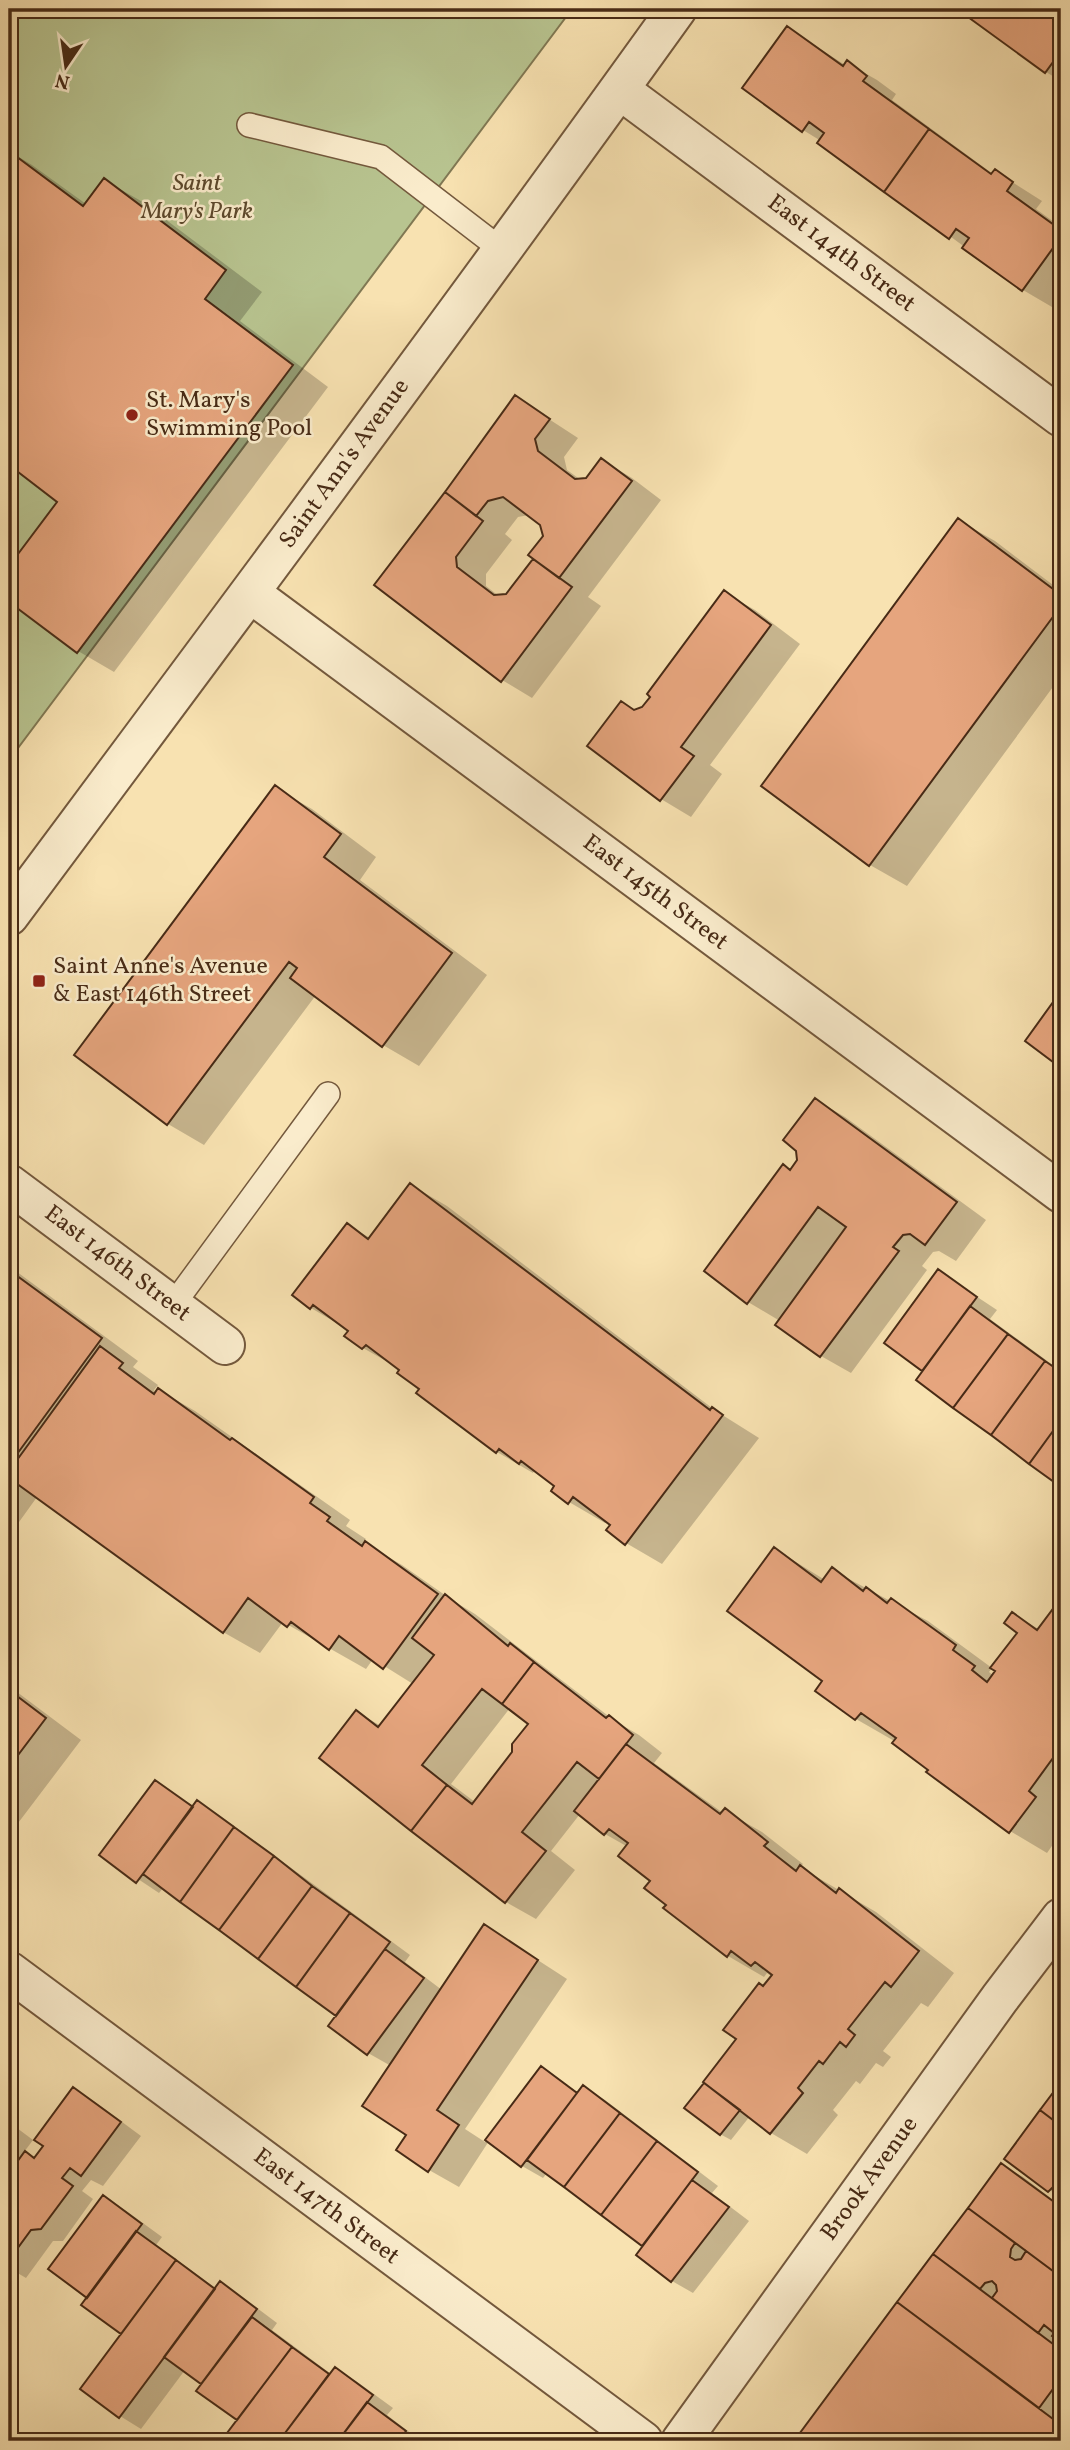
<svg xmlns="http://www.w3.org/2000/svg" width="1070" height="2450" viewBox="0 0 1070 2450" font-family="Vollkorn,serif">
  <rect width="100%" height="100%" fill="#f8e2b1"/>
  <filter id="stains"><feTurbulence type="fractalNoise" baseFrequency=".00286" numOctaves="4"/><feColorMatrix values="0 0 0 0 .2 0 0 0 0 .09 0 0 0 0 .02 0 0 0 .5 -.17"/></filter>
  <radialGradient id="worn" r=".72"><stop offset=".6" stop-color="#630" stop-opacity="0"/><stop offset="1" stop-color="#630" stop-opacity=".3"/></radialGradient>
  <path fill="#b8c490" stroke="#807853" stroke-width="2" d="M9,9H572L9,760Z"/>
  <path fill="#0003" fill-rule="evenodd" d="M960,9H1061V81L1046,72Z
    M788,28L845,65L847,63L877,80L896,94L892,100L993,174L995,171L1042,201L1036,209L1061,227V295L1052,307L1023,290L821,141L803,130Z
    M9,151L32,165L86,204L104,180L141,201L262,292L240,321L328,387L114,672L78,651L9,600V569L60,501L9,463Z
    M515,397L578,438L564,457L567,470L581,480H587L602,460L632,478L661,500L588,597L601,606L532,698L502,680L377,585ZM529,515L541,524L544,536L536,558L507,596L500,597L486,586V574L512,540L505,534L518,517Z
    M958,520L995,541L1061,591V676L907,886L870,865L763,785Z
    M725,593L755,610L800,644L710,765L722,774L691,817L661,799L622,703L636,711L643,709Z
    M275,788L312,809L376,857L360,880L487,975L419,1066L383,1045L316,995L204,1145L168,1124Z
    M816,1100L845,1117L986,1220L956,1261L939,1251L933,1252L922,1266L927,1270L851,1373L821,1356L777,1324L780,1321L748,1302L791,1171L798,1160Z
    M411,1185L447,1206L716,1411L759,1438L662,1564L626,1543L607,1521L605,1523L569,1502L556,1486L534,1471L533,1473L497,1452L402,1370L363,1348L350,1331L311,1308L294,1295L348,1225L370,1238Z
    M9,1266L138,1361L133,1367L158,1385L154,1390L157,1393L159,1390L195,1411L350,1520L346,1526L366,1539L363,1542L402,1565L452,1600L475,1614L615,1721L639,1735L662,1753L654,1763L723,1813L725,1811L762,1832L803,1864L800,1867L876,1912L954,1973L928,2007L921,2003L883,2051L891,2057L883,2067L876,2063L860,2084L856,2081L833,2110L838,2115L807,2154L771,2133L750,2116L731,2140L720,2134L704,2085L711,2088L763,1988L772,1977L767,1973L764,1977L728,1956L669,1905L628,1847L605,1834L580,1814L551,1851L575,1870L536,1919L506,1902L357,1712L381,1726L413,1684L373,1659L366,1669L283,1622L260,1653L223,1632L37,1497L9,1536ZM510,1708L530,1724L514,1753L475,1802L451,1784Z
    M938,1271L997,1310L990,1319L1061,1371V1484L918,1380L925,1371L887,1342Z
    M775,1549L825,1580L832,1570L928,1621L992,1668L989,1672L994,1676L1019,1632L1013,1614L1040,1630L1061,1600V1833L1047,1853L1010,1831L929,1771L931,1769L896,1742L856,1719L817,1690L824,1681Z
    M9,1686L81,1740L9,1835Z
    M155,1782L195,1807L198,1802L219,1815L410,1955L405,1962L442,1990L485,1926L567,1979L465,2129L485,2142L542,2069L579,2093L584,2087L605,2100L718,2186L712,2193L749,2221L693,2293L672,2281L638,2254L644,2246L547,2173L543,2178L522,2166L489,2141L459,2187L429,2170L409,2135L391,2066L368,2053L338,2016L164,1887L159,1893L102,1855Z
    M1061,2085V2198L1006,2159Z
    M73,2089L95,2102L141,2136L103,2186L91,2180L82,2191L93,2199L63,2241H53L26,2278L9,2268V2122L33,2140L24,2152L35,2159L45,2146Z
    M1002,2165L1023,2177L1061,2206V2342L1058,2347L1061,2349V2441H796Z
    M104,2197L125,2210L162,2237L156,2245L217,2289L220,2283L241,2296L277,2323L272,2330L331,2374L335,2369L356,2381L393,2408L387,2415L421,2441H223L239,2420L204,2384L185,2370L141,2429L120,2416L123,2334L89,2297Z"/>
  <path fill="#e6a57e" stroke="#482b16" stroke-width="2" d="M957,9H1061V51L1045,73Z
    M787,26L843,66L847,60L867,76L863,81L929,129L884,192L817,143L824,133L809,122L802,132L742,88Z
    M929,129L991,174L995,169L1013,182L1007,191L1061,230V237L1022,291L962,248L969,238L956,229L949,239L884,192Z
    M9,151L83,206L104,178L226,270L205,299L293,365L77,653L9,602V566L57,502L9,465Z
    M515,395L550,419L535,439L538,451L575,479L586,478L601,458L632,481L559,578L528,555L543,536L540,525L503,497L488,501L476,516L445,492Z
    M445,492L483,521L456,557L457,567L494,595L506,594L533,559L572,587L501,682L374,585Z
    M958,518L1061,595V606L869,866L761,786Z
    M724,590L771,625L681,747L694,756L660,801L587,746L621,701L634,710L642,707L650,697L647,694Z
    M275,785L341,834L324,857L452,953L382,1047L290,978L297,968L289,962L167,1125L74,1055Z
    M1061,991V1068L1025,1041Z
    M815,1098L957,1202L925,1245L910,1234L903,1235L893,1247L899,1251L820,1357L775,1325L846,1227L818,1207L747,1304L704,1271L783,1164L790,1170L797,1160L796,1151L783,1140Z
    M410,1183L710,1410L712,1407L723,1415L625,1545L606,1530L610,1525L573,1497L568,1504L551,1491L554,1486L521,1461L519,1464L499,1449L496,1453L416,1393L419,1389L397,1373L399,1370L366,1345L362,1349L344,1336L348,1331L313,1305L310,1309L292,1295L347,1223L368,1239Z
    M938,1269L977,1297L922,1371L884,1343Z
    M9,1270L102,1338L9,1465Z
    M970,1306L1008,1334L953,1408L916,1380Z
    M1008,1334L1045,1361L991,1435L953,1408Z
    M100,1346L123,1363L119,1368L154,1394L158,1388L230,1440L232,1438L314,1497L310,1503L330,1517L327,1521L362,1546L365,1541L438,1594L383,1669L339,1636L329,1650L291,1622L287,1627L248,1598L223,1633L9,1478V1471Z
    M1045,1361L1061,1372V1420L1029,1464L991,1435Z
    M1061,1420V1487L1029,1464Z
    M774,1547L821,1582L832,1567L863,1591L866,1587L887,1603L891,1598L956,1645L953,1650L975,1666L972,1670L987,1682L995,1671L990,1668L1017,1633L1004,1623L1012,1612L1037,1630L1061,1598V1747L1029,1791L1036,1797L1009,1833L926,1772L928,1770L892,1743L896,1738L861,1713L855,1720L815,1691L822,1681L727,1611Z
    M445,1594L508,1646L510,1643L534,1662L502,1704L482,1689L422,1765L447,1785L411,1831L319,1758L356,1710L378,1727L434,1655L412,1638Z
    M534,1662L606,1718L609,1715L633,1735L599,1779L577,1762L522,1832L546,1851L505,1903L411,1831L447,1785L472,1804L512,1752V1744L528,1724L502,1704Z
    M9,1690L46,1718L9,1767Z
    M626,1744L720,1814L725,1808L768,1842L764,1846L796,1871L800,1865L836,1893L839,1888L919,1951L891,1987L885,1982L848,2029L855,2035L846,2047L840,2042L823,2064L819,2061L798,2088L803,2093L770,2134L703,2082L736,2039L723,2030L759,1983L763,1986L772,1975L755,1962L751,1966L731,1951L727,1957L663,1908L666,1905L644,1888L650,1881L618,1856L628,1843L609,1829L604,1835L574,1811Z
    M155,1780L193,1807L136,1883L99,1855Z
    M197,1800L234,1827L180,1902L143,1874Z
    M234,1827L274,1856L219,1930L180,1902Z
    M274,1856L312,1886L258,1959L219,1930Z
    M312,1886L350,1913L296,1987L258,1959Z
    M350,1913L390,1942L336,2016L296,1987Z
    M484,1924L538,1960L437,2110L459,2125L428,2172L396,2150L406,2135L362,2106Z
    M385,1949L424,1978L367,2055L328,2026Z
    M541,2066L577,2093L521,2167L485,2140Z
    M1061,2082V2126L1040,2110Z
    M704,2083L740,2110L720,2135L684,2108Z
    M583,2085L620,2113L564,2187L527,2160Z
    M73,2087L121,2122L81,2176L70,2168L62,2178L73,2186L41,2229L31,2230L9,2260V2173L25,2151L34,2158L43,2146L34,2140Z
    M1040,2110L1061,2126V2191L1054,2186L1048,2192L1004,2159Z
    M620,2113L657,2141L601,2215L564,2187Z
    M657,2141L698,2172L642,2246L601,2215Z
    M1001,2163L1061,2207V2277L968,2208Z
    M692,2180L729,2207L671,2282L636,2255Z
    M103,2195L142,2224L87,2298L48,2269Z
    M968,2208L1015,2243L1011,2249L1010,2257L1015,2260L1021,2259L1026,2251L1061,2277V2342L1052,2336L1054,2333L1044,2325L1038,2333L992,2298L997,2291L996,2285L992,2281L985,2283L980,2289L933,2254Z
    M136,2231L176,2260L121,2334L81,2305Z
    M933,2254L1061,2350V2378L1039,2408L897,2302Z
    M176,2260L215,2289L119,2418L80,2389Z
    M220,2281L257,2309L201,2384L164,2357Z
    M897,2302L1061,2425V2438L1059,2441H794Z
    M252,2317L292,2347L237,2420L196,2391Z
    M292,2347L329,2374L279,2441H221Z
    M335,2367L373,2395L338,2441H279Z
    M367,2402L406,2431L399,2441H338Z"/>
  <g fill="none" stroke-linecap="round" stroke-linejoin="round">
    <g stroke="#74593d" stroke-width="26">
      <path id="service" d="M249,125L381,157L502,250
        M173,1305L328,1094"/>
    </g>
    <g stroke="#74593d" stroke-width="42">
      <path id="minor" d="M620,90L1061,417
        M250,593L1061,1193
        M9,1184L225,1345
        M9,1971L643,2441
        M681,2441L1000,1998L1061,1918"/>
    </g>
    <g stroke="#74593d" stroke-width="42">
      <path id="tertiary" d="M9,916C233,615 458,314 677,9"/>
    </g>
    <use href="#service" stroke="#faeccc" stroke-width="23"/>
    <use href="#minor" stroke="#faeccc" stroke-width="38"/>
    <use href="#tertiary" stroke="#faeccc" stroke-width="38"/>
  </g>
  <g fill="#8f2418" stroke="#faeccc" stroke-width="2.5">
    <circle cx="132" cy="415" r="7"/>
    <rect x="32" y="974" width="14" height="14" rx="3.5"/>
  </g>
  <g text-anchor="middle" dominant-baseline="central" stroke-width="5" stroke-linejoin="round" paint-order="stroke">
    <g font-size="24" font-style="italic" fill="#5e4a2e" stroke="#faeccc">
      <text x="197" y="184">Saint<tspan x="197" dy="28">Mary's Park</tspan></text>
    </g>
    <g font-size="24" fill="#482b16" stroke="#faeccc">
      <text transform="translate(841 254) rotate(37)">East 144th Street</text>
      <text transform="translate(345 464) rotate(-54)">Saint Ann's Avenue</text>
      <text transform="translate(655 893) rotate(37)">East 145th Street</text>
      <text transform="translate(117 1264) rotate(37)">East 146th Street</text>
      <text transform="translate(870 2179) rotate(-54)">Brook Avenue</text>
      <text transform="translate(326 2207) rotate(37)">East 147th Street</text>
    </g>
    <g font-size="24" fill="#482b16" stroke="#faeccc" text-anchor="start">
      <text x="146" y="401">St. Mary's<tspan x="146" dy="28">Swimming Pool</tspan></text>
      <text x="53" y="967">Saint Anne's Avenue<tspan x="53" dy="28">&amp; East 146th Street</tspan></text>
    </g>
  </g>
  <rect width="1070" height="2450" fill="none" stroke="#f8e2b1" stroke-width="35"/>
  <rect x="10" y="10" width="1049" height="2429" fill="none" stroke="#482b16" stroke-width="3.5"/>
  <rect x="18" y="18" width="1035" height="2415" fill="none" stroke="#482b16" stroke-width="2"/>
  <g transform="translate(66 66) rotate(193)" stroke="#faeccc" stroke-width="5" paint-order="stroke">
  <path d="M0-5L12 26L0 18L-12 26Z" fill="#482b16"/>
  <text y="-10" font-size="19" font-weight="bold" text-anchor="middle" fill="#482b16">N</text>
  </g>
  <rect width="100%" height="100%" filter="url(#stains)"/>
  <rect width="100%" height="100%" fill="url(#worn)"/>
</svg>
